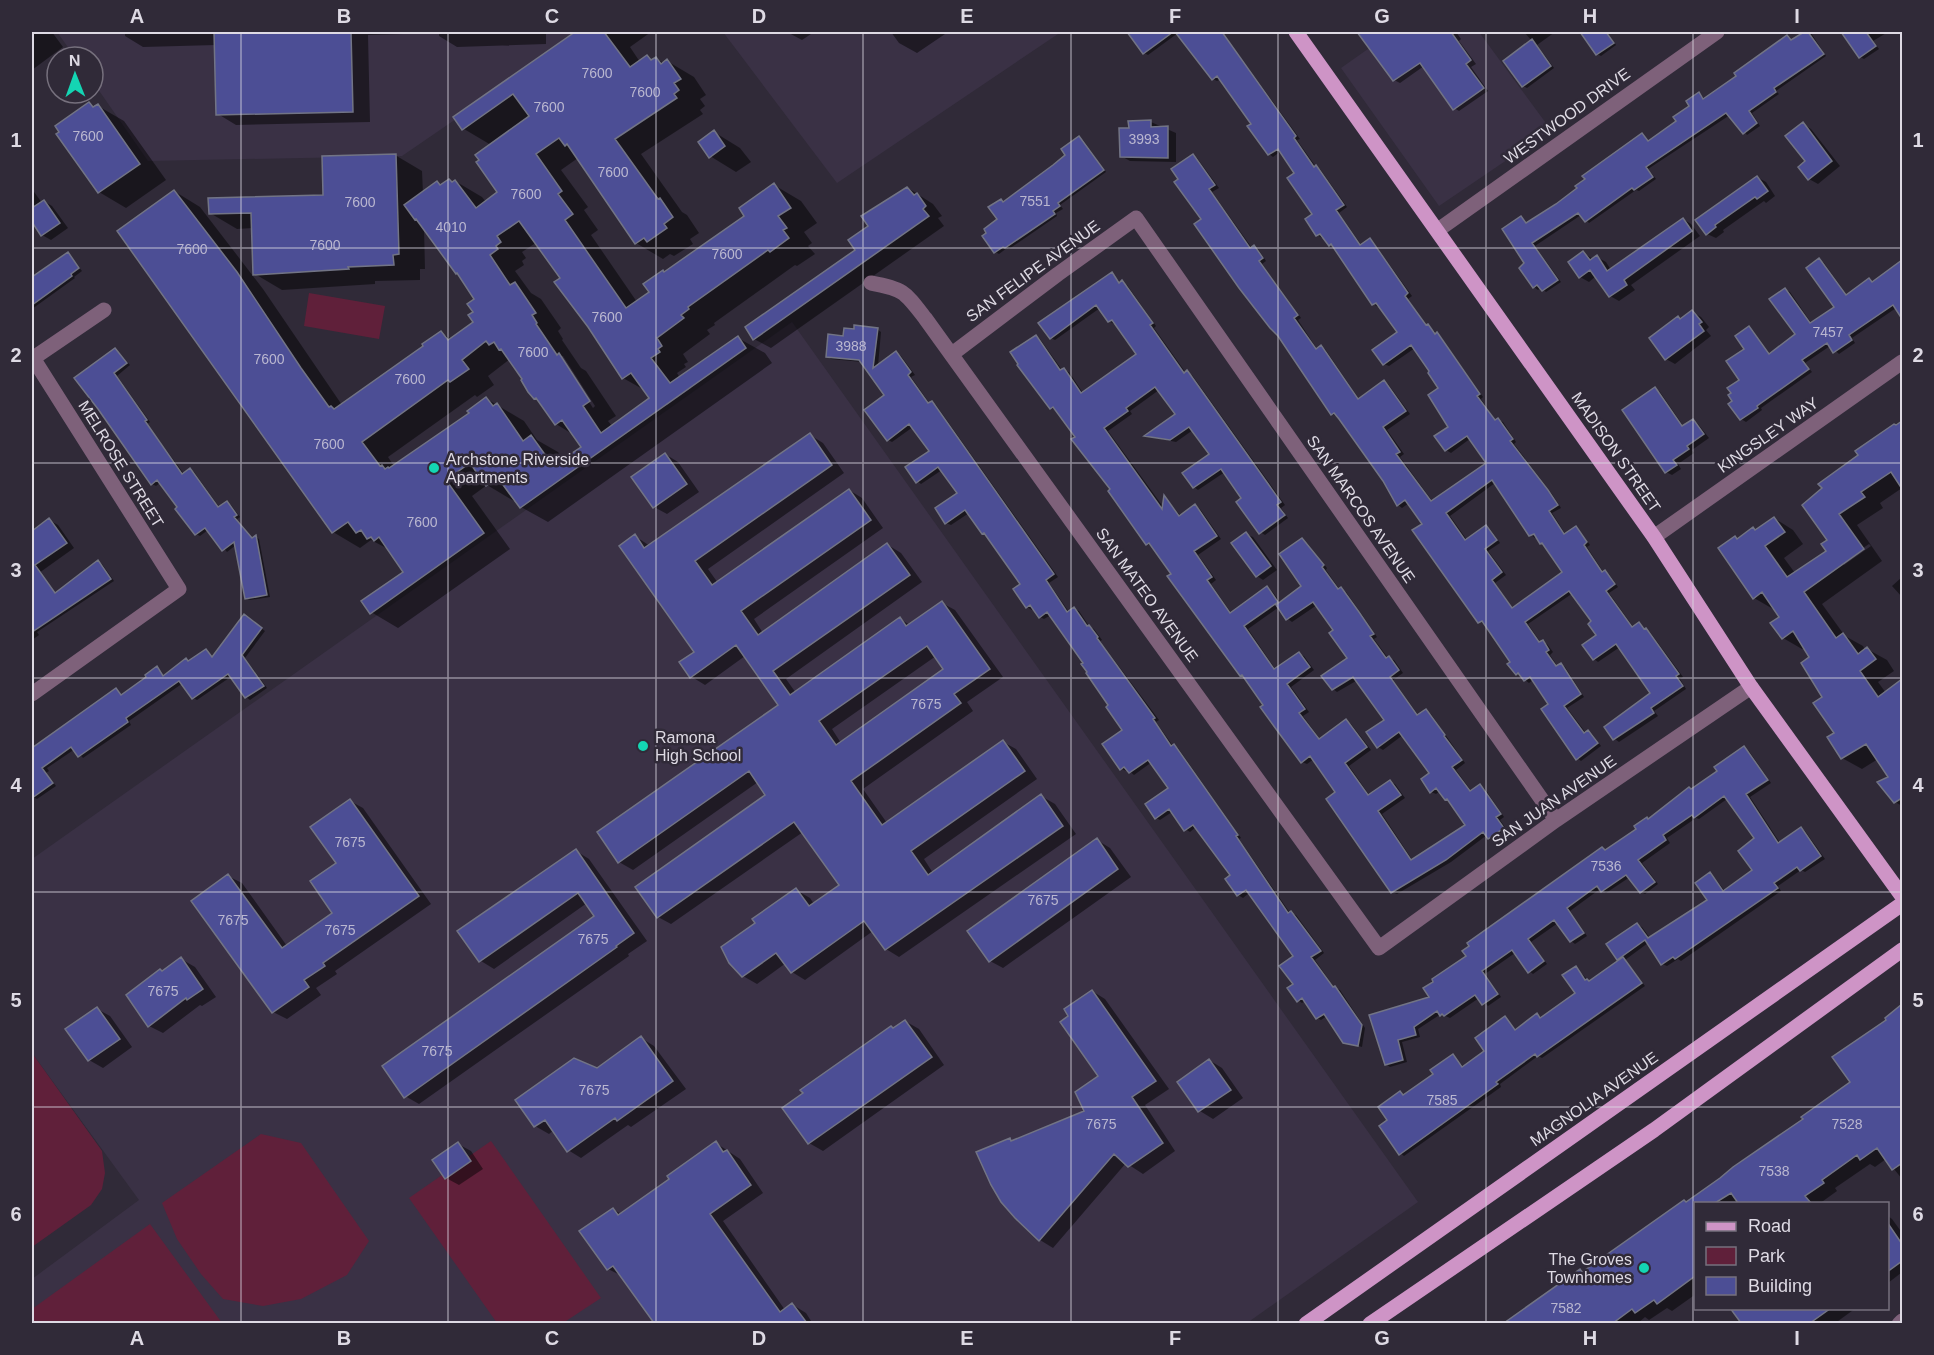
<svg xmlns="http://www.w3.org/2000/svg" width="1934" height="1355" viewBox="0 0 1934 1355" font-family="Arial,sans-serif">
  <rect width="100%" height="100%" fill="#302a38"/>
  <path fill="#3a3145" d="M57,32H583L402,156L148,161L93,82V57H75Z
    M723,32H1061L837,183Z
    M1392,32H1479L1551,130L1439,206L1341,68Z
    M792,322L1418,1202L1247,1323L32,1324V1279L139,1200L32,1053V859Z"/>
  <path fill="#60203a" d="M309,293L385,306L379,339L304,326Z
    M32,1053L102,1151L105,1173L102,1189L91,1205L32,1247Z
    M261,1134L301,1143L369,1241L347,1275L301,1299L263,1306L223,1299L201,1274L177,1239L162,1203Z
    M491,1141L601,1298L563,1323H497L409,1198Z
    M150,1224L222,1323H32V1309Z"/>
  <path fill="#0007" fill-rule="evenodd" d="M32,32H52L63,47L32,70Z
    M125,32H546V44L457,47L439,36V33L368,35L370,122L236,125L218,114L216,45L143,47L125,36Z
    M578,32H651L630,47L640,62L647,57L653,61L656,59L664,63L667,61L694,77L706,95L700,99L705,106L700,110L703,114L641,154L682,212L687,215L699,233L690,239L693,244L674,256L670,254L663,259L636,243L578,158L561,170L588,207L584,210L598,230L591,235L637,302L651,292L665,273L746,216L774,185L801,201L817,223L804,232L812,243L808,246L815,254L797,266L795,265L714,323L715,325L707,330L710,334L683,354L688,362L684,364L686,367L677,373L680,378L738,338L765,353L772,363L548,522L521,507L516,499L514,501L487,485L472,496L510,549L398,628L371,612L405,572L390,550L371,540L360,548L333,532L174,191L200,207L263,289L342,405L441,333L452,339L475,322L476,300L460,275L457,273L424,227L425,269H420V280L375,281V284L282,290L255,274L253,228L237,229L210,213L325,197L395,155L422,171L423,193L437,183L442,185L455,181L482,197L486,202L499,192L491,145L464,129L455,118ZM537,242L563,278L623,378L646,391L651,399L612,426L608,421L616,416L586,371L581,368L562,340L563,339L558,331L561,328L541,299L531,293L515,271L524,265L522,261L526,258L522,252ZM559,356H563L595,406L593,408ZM510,359L556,424L574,435L583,447L564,460L558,452L537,440L524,421L487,399L471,413L394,466L388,457L475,395L477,397L494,385L488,376ZM689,386L691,388L667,405V402Z
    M787,32H814L802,40Z
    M891,32H948L917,53L899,43Z
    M1129,32H1222L1300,139L1297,140L1316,167L1320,169L1347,207L1339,213L1362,246L1370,240L1374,243L1412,296L1408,299L1427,325L1441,337L1483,397L1481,399L1496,421L1498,420L1503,422L1516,442L1514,444L1552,494L1561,508L1552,513L1566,535L1576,528L1580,531L1590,545L1587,547L1604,573L1609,574L1618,587L1609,593L1634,628L1639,624L1650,632L1683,677L1680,679L1686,689L1654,711L1658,716L1619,742L1615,739L1606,727L1652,694L1620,647L1598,662L1594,659L1598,636L1593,622L1573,593L1528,624L1541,643L1547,644L1553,652L1550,655L1558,667L1561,665L1565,667L1584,697L1567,708L1586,733L1588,731L1592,734L1601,746L1581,761L1577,758L1550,705L1533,680L1529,683L1517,674L1512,662L1486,623L1484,624L1480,622L1424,524L1409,503L1402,508L1398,505L1384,481L1338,415L1336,416L1332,414L1203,220L1193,156L1197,158L1219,188L1212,192L1252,248L1254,247L1258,249L1266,261L1262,264L1301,318L1298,320L1317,349L1321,347L1325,349L1359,399L1384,382L1388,384L1410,414L1387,430L1404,454L1400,457L1433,502L1488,463L1471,438L1451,453L1446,450L1436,437L1450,427L1440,388L1415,348L1389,366L1384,364L1399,333L1380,305L1378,307L1373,304L1334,248L1324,236L1322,238L1317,235L1314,215L1296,173L1281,151L1273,157L1269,154L1253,124L1221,79L1217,81L1213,79L1178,33L1148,55L1144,53ZM1495,483L1531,535L1535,538L1537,536L1546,545L1564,572L1513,609L1495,583L1506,575L1488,551L1500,543L1490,529L1486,527L1467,540L1450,516Z
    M1359,32H1456L1461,39L1459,41L1476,64L1471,67L1488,91L1459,111L1454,108L1424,66L1400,83L1394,80Z
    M1524,32H1555L1537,45L1554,68L1527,88L1523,86L1505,61L1532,41Z
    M1581,32H1607L1616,45L1601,56L1597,54Z
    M1806,32L1811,33L1826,56L1776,91L1779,94L1752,113L1760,126L1747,135L1730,115L1648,169L1656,179L1639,191L1636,190L1589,223L1581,215L1535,246L1561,282L1546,292L1541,288L1538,290L1534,287L1521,268L1527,264L1521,217L1528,223L1557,205L1642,134L1649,142L1678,122L1699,94L1705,99L1738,76L1787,37L1792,41Z
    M1847,32H1888L1873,41L1879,49L1864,59L1860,57Z
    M89,103L96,107L98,106L124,121L166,180L126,208L99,192Z
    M1151,122L1176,133V162L1130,161L1121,156L1130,129Z
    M1803,124L1811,129L1840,166L1818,184L1809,179Z
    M714,132L740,148L751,162L736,172L710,156Z
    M1079,138L1083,140L1106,172L1060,205L1063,209L1056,213L1057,216L1009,249L1007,248L999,254L995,252L1001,200L1005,202L1067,155Z
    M1757,177L1766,182L1775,196L1766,203L1764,201L1723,230L1724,232L1716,238L1707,234Z
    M908,188L933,204L942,216L938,218L944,226L771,348L754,339L857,250L870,227Z
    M32,189L42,203L44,201L52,206L68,228L51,240L42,235L32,219Z
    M1683,219L1691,224L1700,236L1631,285L1635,290L1619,301L1610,296L1596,276L1589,282L1580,277L1584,253L1594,260L1597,257L1606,262L1611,270Z
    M68,254L82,271L74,277L75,278L32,309V279Z
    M1819,260L1824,263L1847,295L1869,280L1873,282L1902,262V304L1852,338L1855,343L1839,354L1830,346L1805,363L1812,372L1761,408L1762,410L1746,422L1741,419L1734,401L1741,380L1749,328L1753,331L1770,354L1797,335L1785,289L1790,292L1812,324L1836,307Z
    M1112,274L1121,283L1127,285L1156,326L1154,328L1186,373L1192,375L1285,505L1281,508L1288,518L1265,535L1260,532L1243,498L1225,472L1198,490L1194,487L1211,455L1193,430L1176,442L1147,436L1177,415L1159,390L1130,411L1132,414L1108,431L1164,508L1165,498L1181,516L1195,506L1200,509L1221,539L1198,555L1216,580L1211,584L1232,614L1267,588L1272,591L1281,603L1303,587L1302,540L1307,543L1327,568L1326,570L1340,590L1346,592L1363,616L1377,637L1374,639L1388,658L1394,660L1403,673L1393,680L1419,716L1426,711L1431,714L1465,763L1456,770L1472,792L1480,786L1485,789L1504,817L1500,820L1508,831L1494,841L1487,835L1451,862L1397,894L1392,892L1337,793L1314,759L1307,764L1302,762L1265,705L1246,678L1241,675L1173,574L1153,546L1147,544L1077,437L1057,410L1051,408L1036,336L1040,339L1062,370L1069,372L1083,393L1138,354L1116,323L1114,324L1109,321L1100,308L1055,340L1051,338ZM1317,605L1335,630L1349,659L1333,689L1337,692L1356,681L1386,720L1378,747L1383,750L1403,735L1431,773V792L1436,794L1440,791L1450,801L1467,825L1413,861L1382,814L1405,798L1395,784L1390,782L1370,796L1349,766L1371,750L1351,724L1346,721L1320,739L1303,716L1309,712L1291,687L1314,670L1304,656L1299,654L1276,670L1248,629L1279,607L1288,619L1292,622Z
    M1692,312L1701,317L1709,327L1706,330L1711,336L1675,364L1666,359L1678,318L1682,320Z
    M877,329L881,332L878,366L897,353L901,356L915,375L911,377L930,404L932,403L936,405L1058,577L1049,583L1069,612L1074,609L1079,611L1089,626L1094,629L1102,640L1100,641L1159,720L1156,722L1173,746L1178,748L1241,838L1239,839L1290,913L1296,915L1324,953L1315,960L1334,987L1340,990L1365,1028L1362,1047L1344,1042L1327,1016L1321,1020L1317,1018L1305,1001L1302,1003L1298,1000L1295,985V957L1249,893L1243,898L1238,895L1232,876L1196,827L1190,832L1185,829L1172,812L1160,820L1156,818L1170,789L1152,762L1134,775L1128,770L1126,771L1122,769L1124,730L1085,663L1051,615L1044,619L1040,617L1034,608L1032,610L1027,607L1015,589L1022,584L988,536L983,533L969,513L951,525L946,523L959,493L942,470L921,484L917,481L931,452L913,427L892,442L888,440L886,396L862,362L831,359L827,356L845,337Z
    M115,349L130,365L117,376L150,422L147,424L184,474L190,470L194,472L220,508L227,503L231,505L240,517L236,520L253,539L256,537L259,539L270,597L250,600L246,598L236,545L227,552L208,530L200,536L196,534L161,482L156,486L152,484L99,408Z
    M1655,389L1660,392L1684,427L1693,421L1698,424L1709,438L1692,450L1694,453L1678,464L1681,469L1672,475L1666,472L1624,410Z
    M1902,420V488L1880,503L1883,508L1857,525L1882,561L1822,604L1845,636L1863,646L1865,650L1867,649L1887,660L1894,671L1878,682L1886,693L1902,681V806L1895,802L1880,783L1890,778L1878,759L1862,769L1842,758L1829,737L1836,733L1811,657L1805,647L1802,649L1783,638L1781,617L1774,608L1773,609L1754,598L1735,538L1738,539L1753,529L1757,531L1774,518L1793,530L1803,544L1784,558L1795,573L1828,551L1829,540L1860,456L1857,451ZM1869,544L1871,546L1844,565V561Z
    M810,435L823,443L844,473L708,569L718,583L849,490L862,498L883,528L754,619L763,633L888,545L901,553L922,582L786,679L796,693L900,619L910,625L942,603L955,610L1003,677L967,702L973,711L863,789L887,823L1003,742L1016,749L1037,779L924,859L933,873L1041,796L1055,804L1076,834L899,957L886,949L873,931L805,980L792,972L786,963L757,984L743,976L757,924L796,890L810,898L814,904L841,886L803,832L671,924L658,917L767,795L758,782L633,870L619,862L780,706L745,656L705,685L692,677L681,663L696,652L635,536L650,546ZM936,656L945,669L841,743L832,729Z
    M665,454L678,462L699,492L667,514L654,507Z
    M49,520L58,525L74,548L39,573L32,568V541L37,537Z
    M1246,534L1253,537L1277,570L1263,580L1257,576Z
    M98,562L102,564L114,581L37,632L39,635L32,640V587L43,579L56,594Z
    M1902,577V597L1892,586Z
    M248,619L265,631L245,658L267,688L250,700L246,697L232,676L197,700L193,698L183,683L129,721L131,725L83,758L75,749L47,768L49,771L46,773L56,786L37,799L33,797L32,794V749L116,690L122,695L148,678L157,668L164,676L186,659L190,662L206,650L213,658Z
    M1744,748L1749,751L1771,783L1750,797L1780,843L1801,828L1805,831L1825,859L1805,872L1801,870L1778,886L1781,891L1681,961L1678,959L1667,966L1662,964L1648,943L1625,960L1645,986L1542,1058L1538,1056L1500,1084L1501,1087L1404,1156L1400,1153L1389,1120L1400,1093L1405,1096L1435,1074L1453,1056L1464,1067L1486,1051L1505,1018L1516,1030L1537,1015L1542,1018L1577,993L1576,968L1590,982L1621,961L1618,959L1638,925L1642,927L1650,938L1709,900L1710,874L1714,877L1725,891L1754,871L1756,838L1727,799L1699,819L1696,818L1667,838L1670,843L1642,863L1658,884L1645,894L1641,892L1630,877L1606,893L1600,889L1570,911L1587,936L1575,944L1571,941L1558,923L1531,942L1547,964L1533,974L1529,971L1515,953L1485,974L1501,997L1488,1006L1479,998L1450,1018L1441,1014L1418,1029L1420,1037L1402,1042L1407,1062L1390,1067L1386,1064L1371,1016L1432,998L1468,957L1603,849L1606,851L1692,790L1719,771Z
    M350,801L363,808L431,904L335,971L337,974L316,988L321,995L287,1019L273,1012L228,876L242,883L287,946L334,913L338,863Z
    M1097,840L1110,848L1131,877L1003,968L990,961Z
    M576,851L589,859L647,941L628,954L629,956L419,1104L405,1096L596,916L587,903L494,969L481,961L459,931Z
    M181,959L195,967L216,997L202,1006L200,1005L163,1033L149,1026L163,972Z
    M1092,991L1105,999L1169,1089L1145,1105L1175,1151L1143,1174L1126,1163L1053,1248L1040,1240L1016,1217L1010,1140L1013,1142L1086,1112L1100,1076L1070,1016Z
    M1902,1006V1179L1886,1159L1875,1167L1870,1164L1835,1188L1837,1191L1819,1204H1696V1294L1672,1311L1667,1308L1649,1320L1645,1317L1637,1324H1506L1580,1271L1584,1272L1687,1203L1805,1120L1853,1082L1888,1021L1887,1018Z
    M97,1009L110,1016L132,1047L103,1068L89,1060Z
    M905,1021L919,1029L944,1065L823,1151L809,1143L894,1029Z
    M641,1038L654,1046L686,1089L631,1127L628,1125L581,1158L568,1150L554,1130L549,1134L535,1126L517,1100L597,1070Z
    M1209,1060L1222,1068L1243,1098L1213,1119L1200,1111Z
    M716,1143L740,1159L763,1193L723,1221L785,1310L793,1305L806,1313L813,1324H656L622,1276L608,1269L613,1209L621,1214L671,1179Z
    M458,1144L471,1151L483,1169L459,1185L446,1178Z
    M1888,1216L1892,1219L1900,1230L1902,1229V1274L1901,1273L1888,1283Z
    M1742,1308H1856L1834,1324H1743L1735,1313Z"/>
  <path fill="#4c4e95" stroke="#727485" stroke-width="1.5" fill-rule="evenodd" d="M214,32H351L353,112L216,115Z
    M575,32H604L630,67L647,55L651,60L656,57L661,64L667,59L681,79L674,83L679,90L674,94L677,98L615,139L658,199L660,198L673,217L664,224L667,228L647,242L644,238L635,244L567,144L565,146L559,138L536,154L562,191L558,194L573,214L565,220L626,308L649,292L643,284L663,270L664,272L744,216L739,208L774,183L791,208L778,216L787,228L783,230L789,238L770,252L768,250L688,307L689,309L681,315L684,318L657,338L662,346L658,349L660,352L651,358L670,383L738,336L746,348L520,508L498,478L486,486L470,463L446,480L484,533L370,614L361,601L403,572L379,537L374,541L371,537L367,539L361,530L356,533L348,522L332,533L117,231L174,190L237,272L301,368L329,407L331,406L334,409L423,346L422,344L441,331L448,340L473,322L468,315L473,312L467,304L474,299L457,273L456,274L416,219L415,220L404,205L437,181L440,185L449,179L452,182L455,180L476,208L497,192L476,162L479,160L475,155L529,116L513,94L462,130L453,117ZM519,221L560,278L554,282L588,327L622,379L631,373L649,398L601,433L583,406L590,401L559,353L557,355L536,324L537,323L532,315L536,313L515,282L510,285L490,255L498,249L496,246L501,242L497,236ZM486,341L489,345L494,342L499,350L501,349L522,379L521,380L528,392L534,399L536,398L555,425L562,420L581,447L563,459L551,463L531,435L523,441L497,403L493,406L486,397L467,411L469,413L389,468L388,467L385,469L382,465L380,466L362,442L448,380L450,382L469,369L462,360Z
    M1127,32H1173L1143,54Z
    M1175,32H1222L1296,136L1294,138L1314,167L1316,165L1344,205L1336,210L1360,245L1370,238L1408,293L1405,296L1426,325L1428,324L1435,334L1437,332L1480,394L1477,396L1495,420L1498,418L1513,439L1510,441L1548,490L1558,505L1549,511L1564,534L1576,526L1587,542L1584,545L1602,572L1605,570L1615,584L1606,591L1632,627L1639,622L1644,629L1646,628L1679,674L1676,676L1683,686L1651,708L1654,713L1613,740L1604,727L1650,693L1616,644L1593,660L1582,645L1596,635L1588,624L1591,621L1569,591L1525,622L1539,642L1543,640L1549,650L1546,652L1556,666L1561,663L1581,694L1564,706L1584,733L1588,730L1598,743L1576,760L1541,709L1548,704L1530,677L1524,681L1518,673L1516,675L1507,664L1510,662L1482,621L1478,623L1412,530L1422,524L1405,500L1397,506L1383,481L1339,419L1334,413L1331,415L1278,336L1270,328L1239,288L1194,224L1201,219L1174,182L1178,179L1171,169L1193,154L1215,185L1209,189L1250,248L1254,245L1263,258L1259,261L1298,315L1294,318L1316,349L1321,345L1358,399L1384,380L1406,411L1383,427L1400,452L1396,454L1431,501L1486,463L1467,436L1445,451L1434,436L1448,427L1428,395L1438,388L1428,373L1429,371L1411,345L1383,365L1372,350L1397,332L1376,303L1372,305L1331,244L1329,246L1320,234L1316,236L1305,219L1312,214L1287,178L1294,173L1278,149L1268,155L1247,126L1251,124L1217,76L1212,80ZM1492,480L1529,536L1534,534L1540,544L1542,543L1562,572L1512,608L1492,580L1502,572L1485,549L1497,540L1486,525L1465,540L1446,513Z
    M1357,32H1451L1471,60L1466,64L1484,88L1453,110L1420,63L1393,81Z
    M1580,32H1606L1614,43L1596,55Z
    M1804,32H1808L1824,54L1774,88L1776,92L1749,111L1757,123L1743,134L1726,113L1646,167L1653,177L1634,190L1632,188L1585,222L1578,213L1532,243L1558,280L1542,291L1537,285L1533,288L1519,268L1524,263L1502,229L1521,216L1526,223L1556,204L1577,188L1575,186L1585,179L1582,176L1642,133L1648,141L1676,121L1673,117L1689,106L1686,101L1699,92L1703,99L1736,76L1734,73L1787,35L1791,40Z
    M1841,32H1866L1876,46L1859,58Z
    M1532,39L1551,66L1522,87L1503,61Z
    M89,102L93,107L98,104L140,164L98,193L56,134L59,132L55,126Z
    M1151,120V127L1168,126V158L1120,157L1119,128H1129L1128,121Z
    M1803,122L1832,161L1808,180L1798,167L1805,161L1785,136Z
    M714,130L725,146L709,158L698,142Z
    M1079,136L1104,170L1058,203L1060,206L1053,211L1055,214L1005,248L1003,247L994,253L982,236L986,233L984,229L997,219L988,207L1001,199L1003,202L1053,165L1065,155L1061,149Z
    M396,154L399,254L393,255L394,265L348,267L349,269L253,275L251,213L209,214L208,198L323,195L322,156Z
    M1757,176L1768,191L1757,199L1755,197L1715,225L1716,227L1706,235L1695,220Z
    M907,187L914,195L917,193L926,206L923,209L929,216L753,340L745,327L855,250L848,240L868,226L861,216Z
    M44,200L60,223L41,236L32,222V208Z
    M1683,218L1692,231L1624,280L1627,285L1609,297L1590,270L1579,278L1568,262L1583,251L1590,260L1597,255L1607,271Z
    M68,252L79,268L71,274L72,276L32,305V277Z
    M1819,258L1846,295L1869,278L1872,282L1902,260V319L1893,305L1849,335L1852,340L1833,353L1827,343L1802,360L1809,369L1757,406L1758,408L1740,420L1728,404L1732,401L1728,395L1731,393L1727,388L1739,380L1726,361L1744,349L1735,336L1749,326L1769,354L1795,334L1769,299L1785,288L1810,323L1834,307L1806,268Z
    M1112,272L1119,283L1122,280L1137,301L1153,323L1150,325L1184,373L1187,370L1281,502L1277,505L1285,515L1259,534L1236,502L1241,498L1221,469L1193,488L1182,473L1209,454L1189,427L1170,440L1144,436L1175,414L1155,387L1126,408L1128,411L1104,428L1162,509L1164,495L1179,516L1195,504L1217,536L1194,551L1212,577L1207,580L1230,613L1267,586L1278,602L1244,626L1274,669L1299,652L1310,667L1287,684L1305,709L1299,713L1319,739L1346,719L1367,747L1345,763L1368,795L1390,780L1401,795L1378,811L1411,860L1465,825L1447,799L1445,800L1436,788L1430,793L1421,779L1429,773L1399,732L1377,748L1366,732L1384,720L1353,677L1332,690L1321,676L1347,658L1329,633L1333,630L1313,602L1286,620L1276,605L1301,586L1279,554L1302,538L1324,565L1322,567L1338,589L1341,587L1359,612L1374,634L1370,636L1386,658L1389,656L1399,670L1390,677L1417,715L1426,709L1445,735L1444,736L1462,760L1452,767L1470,791L1480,784L1501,814L1496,817L1504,828L1488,839L1483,832L1446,860L1391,893L1326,799L1335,792L1310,756L1301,763L1276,729L1260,707L1263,705L1242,675L1240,676L1167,576L1171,574L1149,543L1146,545L1108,491L1110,489L1071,439L1075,437L1053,407L1050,409L1017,365L1018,364L1010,352L1036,335L1060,370L1064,368L1081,393L1136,354L1112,320L1108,322L1096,305L1050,339L1038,323Z
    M1692,310L1702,322L1699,324L1704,331L1665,360L1649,338L1678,316L1680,319Z
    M854,325L878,328L873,368L896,351L911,372L908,375L928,403L932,401L1054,574L1046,580L1067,612L1074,607L1087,626L1089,625L1098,637L1097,638L1155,718L1153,719L1171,746L1174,744L1238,835L1236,836L1288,913L1291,911L1321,951L1311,957L1333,987L1335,986L1362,1025L1358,1046L1343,1043L1324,1014L1316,1019L1302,998L1297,1002L1287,988L1293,984L1279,966L1293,956L1246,890L1237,896L1225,879L1230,875L1193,825L1184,831L1169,809L1155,819L1145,804L1168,788L1148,760L1129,773L1124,767L1120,770L1102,744L1122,730L1106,707L1108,705L1086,673L1087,672L1081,664L1083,663L1047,612L1039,618L1030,605L1026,608L1013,589L1020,584L984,533L982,534L965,510L945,524L935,508L957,493L938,467L916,483L905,467L929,451L909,424L887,441L864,410L884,395L859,360L826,357L828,334L843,336L844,328L854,329Z
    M115,348L127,363L114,373L147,420L145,421L182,474L190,468L218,507L227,501L237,515L234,517L252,538L256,535L267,595L245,599L234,542L222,551L205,528L195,535L175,509L177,507L157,480L151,485L98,409L74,378Z
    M1655,387L1682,426L1693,419L1704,434L1687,446L1689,449L1673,460L1677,465L1665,473L1622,410Z
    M1902,421V489L1891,472L1861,492L1865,497L1839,514L1864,549L1804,592L1836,638L1843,633L1858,654L1867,647L1876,659L1860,671L1878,697L1902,679V798L1894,803L1877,782L1888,777L1866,744L1841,759L1827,737L1834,733L1813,703L1822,697L1801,663L1809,657L1793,631L1782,639L1770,623L1779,617L1762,592L1753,599L1718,548L1735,536L1737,539L1753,527L1755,530L1774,517L1785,532L1765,546L1787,577L1826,551L1821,544L1827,540L1802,505L1822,488L1818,484L1858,455L1855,451L1894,424L1896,425Z
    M810,433L832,465L695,561L712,585L849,489L871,520L741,611L758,635L887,543L910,575L773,671L790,695L900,617L906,626L942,601L990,669L954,694L961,703L851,781L882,825L1003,740L1025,771L911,851L928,875L1041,794L1063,826L885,950L864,921L791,973L776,953L742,977L729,963L721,947L755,923L752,919L796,888L809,906L839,885L794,822L657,918L635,887L765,795L749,771L618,863L597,832L778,705L736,645L690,678L679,662L694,652L619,546L635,534L644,548ZM927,646L943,669L836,745L819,721Z
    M665,453L687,484L653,508L631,477Z
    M49,518L67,543L35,565L55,593L98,560L111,579L32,632V531Z
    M1246,532L1271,566L1256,577L1231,543Z
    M244,614L262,628L242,655L264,686L245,698L228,674L192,699L179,681L126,718L128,722L78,757L71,747L42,768L53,783L32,798V748L116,688L121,695L146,677L145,675L157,666L163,676L186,658L188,661L206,649L212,657Z
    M1744,746L1768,780L1746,794L1778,843L1801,827L1821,856L1800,871L1797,867L1774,883L1778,888L1675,959L1673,957L1661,965L1645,940L1617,960L1606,944L1637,923L1648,938L1707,900L1695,883L1710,872L1723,891L1752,870L1738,851L1754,838L1724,796L1694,818L1692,815L1663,835L1666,840L1638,860L1655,882L1640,893L1626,875L1601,892L1597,886L1567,908L1584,933L1570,942L1554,920L1528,939L1544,961L1528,973L1512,950L1482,971L1498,994L1482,1005L1475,995L1444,1016L1442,1014L1440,1016L1437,1011L1414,1027L1416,1035L1398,1040L1403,1060L1385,1065L1369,1015L1429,997L1423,988L1433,982L1432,979L1466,956L1462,951L1469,946L1467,943L1602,847L1605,850L1636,829L1634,826L1647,817L1648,819L1689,787L1691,789L1717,771L1714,767Z
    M350,799L419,896L323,963L325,966L304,980L309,987L272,1013L191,901L228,874L282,948L332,913L310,881L336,863L310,827Z
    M1097,838L1118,869L989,962L967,931Z
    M576,849L634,933L616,946L617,947L404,1098L382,1066L594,916L578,893L479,962L457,931Z
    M181,957L203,989L187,1000L186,998L148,1027L126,995L160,969L162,971Z
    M1623,957L1642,983L1537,1057L1535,1054L1496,1082L1498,1084L1399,1155L1379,1126L1387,1120L1378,1107L1400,1091L1403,1095L1433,1074L1430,1070L1453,1054L1462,1067L1484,1051L1475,1038L1505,1016L1515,1030L1537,1013L1540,1018L1575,993L1562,975L1576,966L1585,980L1587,979L1589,981Z
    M1092,990L1156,1081L1132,1097L1163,1143L1128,1167L1114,1154L1039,1241L1015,1218L1001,1202L991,1185L976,1152L1010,1138L1011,1141L1084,1111L1075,1092L1098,1076L1060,1022L1068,1016L1064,1009Z
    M1902,1004V1163L1892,1170L1877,1148L1860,1160L1857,1155L1822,1180L1824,1183L1805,1196L1811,1203H1738L1731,1193L1715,1203H1695V1276L1657,1304L1654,1300L1635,1313L1632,1309L1613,1323H1504L1580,1269L1582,1272L1684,1200L1686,1202L1720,1178L1733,1167L1803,1119L1801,1117L1850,1082L1832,1057L1886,1020L1885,1018Z
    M97,1007L120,1039L88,1061L65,1029Z
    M905,1020L932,1057L808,1144L782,1108L803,1093L800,1090L891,1026L893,1028Z
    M641,1036L673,1081L617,1121L615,1118L567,1152L545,1120L534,1127L515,1100L574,1058L597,1068Z
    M1209,1059L1231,1090L1198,1112L1177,1082Z
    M716,1141L723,1152L727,1150L751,1185L710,1214L780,1312L792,1303L807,1323H654L613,1266L607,1270L579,1231L613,1208L618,1215L669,1179L667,1176Z
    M458,1142L471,1161L445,1179L432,1160Z
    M1887,1222L1902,1244V1261L1887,1272Z
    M1730,1308H1831L1810,1323H1741Z"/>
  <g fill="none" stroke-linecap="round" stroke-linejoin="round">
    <path stroke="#7e617a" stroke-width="15" d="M1438,230L1717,32
      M871,283C904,289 905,292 925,318L1379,948L1556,820L1751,687
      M952,354L1058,274L1136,218L1556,820
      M32,359L104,310
      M1654,537L1902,362
      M32,694L179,589L33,358
      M1899,1324L1902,1321"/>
    <path stroke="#ce94c6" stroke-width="15" d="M1296,32L1654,537L1751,687L1902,896
      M1306,1324L1902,904
      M1370,1324L1654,1130L1902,950"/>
  </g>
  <path fill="none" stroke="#dedae4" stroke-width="1.5" stroke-opacity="0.55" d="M241,32V1324M448,32V1324M656,32V1324M863,32V1324M1071,32V1324M1278,32V1324M1486,32V1324M1693,32V1324M32,248H1902M32,463H1902M32,678H1902M32,892H1902M32,1107H1902"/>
  <g fill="#14d5b3" stroke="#302a38" stroke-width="2">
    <circle cx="434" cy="468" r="6"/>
    <circle cx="643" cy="746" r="6"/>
    <circle cx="1644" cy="1268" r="6"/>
  </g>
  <g text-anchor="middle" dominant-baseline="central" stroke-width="5" stroke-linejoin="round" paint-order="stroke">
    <g font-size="14" fill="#bab7d0">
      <text x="597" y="73">7600</text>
      <text x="645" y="92">7600</text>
      <text x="549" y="107">7600</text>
      <text x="88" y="136">7600</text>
      <text x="1144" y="139">3993</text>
      <text x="613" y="172">7600</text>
      <text x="526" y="194">7600</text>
      <text x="1035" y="201">7551</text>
      <text x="360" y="202">7600</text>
      <text x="451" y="227">4010</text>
      <text x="325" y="245">7600</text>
      <text x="192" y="249">7600</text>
      <text x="727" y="254">7600</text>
      <text x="607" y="317">7600</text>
      <text x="1828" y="332">7457</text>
      <text x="851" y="346">3988</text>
      <text x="533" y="352">7600</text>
      <text x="269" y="359">7600</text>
      <text x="410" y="379">7600</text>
      <text x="329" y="444">7600</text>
      <text x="422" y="522">7600</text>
      <text x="926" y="704">7675</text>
      <text x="350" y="842">7675</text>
      <text x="1606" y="866">7536</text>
      <text x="1043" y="900">7675</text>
      <text x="233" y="920">7675</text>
      <text x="340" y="930">7675</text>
      <text x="593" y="939">7675</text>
      <text x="163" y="991">7675</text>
      <text x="437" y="1051">7675</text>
      <text x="594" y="1090">7675</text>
      <text x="1442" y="1100">7585</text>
      <text x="1101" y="1124">7675</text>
      <text x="1847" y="1124">7528</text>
      <text x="1774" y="1171">7538</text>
      <text x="1566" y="1308">7582</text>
    </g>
    <g font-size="16" fill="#dedae4" stroke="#302a38">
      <text transform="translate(1567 116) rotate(-36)">WESTWOOD DRIVE</text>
      <text transform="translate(1033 271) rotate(-36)">SAN FELIPE AVENUE</text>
      <text transform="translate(1768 435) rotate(-35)">KINGSLEY WAY</text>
      <text transform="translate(1616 452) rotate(55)">MADISON STREET</text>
      <text transform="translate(121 464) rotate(58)">MELROSE STREET</text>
      <text transform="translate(1361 509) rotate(55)">SAN MARCOS AVENUE</text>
      <text transform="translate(1147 595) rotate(54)">SAN MATEO AVENUE</text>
      <text transform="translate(1554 801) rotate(-35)">SAN JUAN AVENUE</text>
      <text transform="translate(1594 1099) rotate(-35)">MAGNOLIA AVENUE</text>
    </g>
    <g font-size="16" fill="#dedae4" stroke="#302a38" text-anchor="start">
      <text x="446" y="459">Archstone Riverside<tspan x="446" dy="18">Apartments</tspan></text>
      <text x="655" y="737">Ramona<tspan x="655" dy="18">High School</tspan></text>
      <text x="1632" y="1259" text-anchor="end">The Groves<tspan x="1632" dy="18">Townhomes</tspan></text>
    </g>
  </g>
  <rect width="1934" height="1355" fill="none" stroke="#302a38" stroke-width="66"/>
  <rect x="1694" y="1202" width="195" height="108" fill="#302a38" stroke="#76707d" stroke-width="1.5"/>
  <rect x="1706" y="1222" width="30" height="9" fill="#ce94c6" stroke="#76707d" stroke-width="1.5"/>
  <text x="1748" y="1232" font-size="18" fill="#dedae4">Road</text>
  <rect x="1706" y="1247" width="30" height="18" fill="#60203a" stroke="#76707d" stroke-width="1.5"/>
  <text x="1748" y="1262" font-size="18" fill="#dedae4">Park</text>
  <rect x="1706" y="1277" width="30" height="18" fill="#4c4e95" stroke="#76707d" stroke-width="1.5"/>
  <text x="1748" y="1292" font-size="18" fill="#dedae4">Building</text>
  <g transform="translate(75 75) rotate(359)"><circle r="28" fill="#302a38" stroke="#76707d" stroke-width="1.5"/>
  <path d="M0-4.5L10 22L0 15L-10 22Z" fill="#14d5b3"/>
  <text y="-9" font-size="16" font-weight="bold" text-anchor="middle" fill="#dedae4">N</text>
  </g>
  <rect x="33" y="33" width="1868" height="1289" fill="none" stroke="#dedae4" stroke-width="2"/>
  <g font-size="20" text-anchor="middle" font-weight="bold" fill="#dedae4">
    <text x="137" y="23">A</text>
    <text x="344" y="23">B</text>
    <text x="552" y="23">C</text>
    <text x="759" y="23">D</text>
    <text x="967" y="23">E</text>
    <text x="1175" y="23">F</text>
    <text x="1382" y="23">G</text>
    <text x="1590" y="23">H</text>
    <text x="1797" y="23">I</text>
    <text x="16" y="147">1</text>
    <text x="1918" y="147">1</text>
    <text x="16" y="362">2</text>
    <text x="1918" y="362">2</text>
    <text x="16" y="577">3</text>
    <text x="1918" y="577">3</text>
    <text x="16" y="792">4</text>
    <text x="1918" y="792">4</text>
    <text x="16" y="1007">5</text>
    <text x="1918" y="1007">5</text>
    <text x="16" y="1221">6</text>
    <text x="1918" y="1221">6</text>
    <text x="137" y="1345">A</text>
    <text x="344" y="1345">B</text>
    <text x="552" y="1345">C</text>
    <text x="759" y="1345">D</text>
    <text x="967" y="1345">E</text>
    <text x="1175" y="1345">F</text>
    <text x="1382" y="1345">G</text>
    <text x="1590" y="1345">H</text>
    <text x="1797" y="1345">I</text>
  </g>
</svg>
